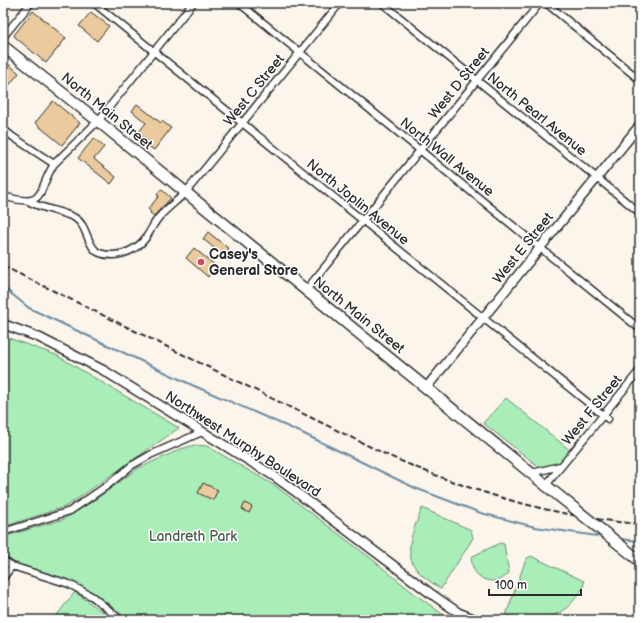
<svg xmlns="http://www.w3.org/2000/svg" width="643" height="623" viewBox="0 0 643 623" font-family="'Balsamiq Sans',sans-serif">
  <rect width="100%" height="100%" fill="#fbf5eb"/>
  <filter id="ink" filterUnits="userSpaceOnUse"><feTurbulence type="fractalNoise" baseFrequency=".025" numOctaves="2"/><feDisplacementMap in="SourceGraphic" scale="8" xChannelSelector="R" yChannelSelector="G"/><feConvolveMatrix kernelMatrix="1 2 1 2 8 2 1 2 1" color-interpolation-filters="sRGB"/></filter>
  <g filter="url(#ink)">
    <path fill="#a9edb8" stroke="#6a8c72" d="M3,336L56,355L179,428L67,506L3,527Z
      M506,398L571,451C563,461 552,471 538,466L483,423Z
      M194,445L207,446L277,487L373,560L411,591L445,616L453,620H120L111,613L66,586L3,562V537L64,519L92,502L137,469L181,449Z
      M422,508L471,530L473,538L441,589C435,585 429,581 423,576C399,556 413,532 422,508Z
      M500,543L504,544L509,573C500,584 482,584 474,570C472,566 472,561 471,557Z
      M531,556L584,581C584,589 579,594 574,600C558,621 530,623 506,615L526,559Z
      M75,592L113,620H53Z"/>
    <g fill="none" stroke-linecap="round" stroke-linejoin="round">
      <path stroke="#6c8ca4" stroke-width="2" d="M3,287L29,308L192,385L300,432L415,488L481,513L535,527L604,537
        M618,539L640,541"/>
    </g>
    <path fill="#ebcb9d" stroke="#2b2b2b" d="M33,11L66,38L46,63L15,37L14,35Z
      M91,12L109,26L97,41L79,26Z
      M7,63L19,73L3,93V68Z
      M53,101L80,123L62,145L35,123Z
      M137,104L161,123L162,121L171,128L154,150L147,145V140L138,133L146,123L132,111Z
      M94,138L104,147L94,159L116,177L111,184L78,158Z
      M161,189L171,198L154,216L150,213L151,212L148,209L159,196L157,195Z
      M208,232L229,249L224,256L203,239Z
      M194,248L216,266L208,277L186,258Z
      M203,483L218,490L213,500L198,493Z
      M245,503L252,507L249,513L242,509Z"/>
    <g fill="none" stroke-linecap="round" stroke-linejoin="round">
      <g stroke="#2b2b2b" stroke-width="9">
        <path id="minor" d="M94,3L608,419
          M239,3L640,329
          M382,3L640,213
          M546,3L640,80
          M3,37L31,3
          M3,129L13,137L54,164
          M3,196C47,209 36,193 54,164L98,121L193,3
          M28,201C44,210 61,210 75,218C87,225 86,242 96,251C101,255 108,255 114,255C127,254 140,247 147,236C151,230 154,223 159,217C167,208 177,201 186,192L340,3
          M306,290L540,3
          M532,473L560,466
          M546,485L640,370
          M3,532L70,511L108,485L131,466L150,455L202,432
          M3,560L12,566L69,584L93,597L121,620
          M3,578L12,566"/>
      </g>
      <g stroke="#2b2b2b" stroke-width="11">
        <path id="tertiary" d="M3,324L38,337L103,370L274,476L296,492L430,593L459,613L477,620
          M426,388L640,125"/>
      </g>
      <g stroke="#2b2b2b" stroke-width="13">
        <path id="primary" d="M3,46L98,121L559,496"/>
      </g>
      <use href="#minor" stroke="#fff" stroke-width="6"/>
      <use href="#tertiary" stroke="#fff" stroke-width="8"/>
      <use href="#primary" stroke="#fff" stroke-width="10"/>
      <path stroke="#2b2b2b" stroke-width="2" stroke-dasharray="6 3" stroke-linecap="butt" d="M3,266L385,454C465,490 551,517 640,524"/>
      <g stroke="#2b2b2b" stroke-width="13" stroke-linecap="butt">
        <path id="primary-bridge" d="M559,496L640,561"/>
      </g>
      <use href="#primary-bridge" stroke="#fff" stroke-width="10"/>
    </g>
  </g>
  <circle fill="#d1495b" stroke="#fff" stroke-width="1.5" cx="201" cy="262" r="4"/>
  <g text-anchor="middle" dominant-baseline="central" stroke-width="3" stroke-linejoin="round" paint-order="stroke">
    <g font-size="14" fill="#2b2b2b" stroke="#fff">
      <text transform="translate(459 83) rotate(-51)">West D Street</text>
      <text transform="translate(254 90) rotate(-51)">West C Street</text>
      <text transform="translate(107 111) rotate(39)">North Main Street</text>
      <text transform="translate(537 114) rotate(39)">North Pearl Avenue</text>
      <text transform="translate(447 157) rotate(39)">North Wall Avenue</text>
      <text transform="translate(358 202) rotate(39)">North Joplin Avenue</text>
      <text transform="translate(523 248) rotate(-51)">West E Street</text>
      <text transform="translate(359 315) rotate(39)">North Main Street</text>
      <text transform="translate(592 410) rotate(-51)">West F Street</text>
      <text transform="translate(243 444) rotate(33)">Northwest Murphy Boulevard</text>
    </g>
    <g font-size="14" font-weight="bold" fill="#2b2b2b" stroke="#fff" text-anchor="start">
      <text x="209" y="254">Casey's<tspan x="209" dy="16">General Store</tspan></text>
    </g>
    <g font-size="14" fill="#4a5c4e" stroke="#fff">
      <text x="193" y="536">Landreth Park</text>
    </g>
  </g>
  <rect width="643" height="623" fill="none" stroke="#fff" stroke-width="16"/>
  <rect x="8" y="8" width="627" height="607" fill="none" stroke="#2b2b2b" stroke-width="1.5" filter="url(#ink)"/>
  <path d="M489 589v6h92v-6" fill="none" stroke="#2b2b2b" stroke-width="2"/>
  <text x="495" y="589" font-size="12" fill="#2b2b2b" stroke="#ffffff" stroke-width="3" paint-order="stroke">100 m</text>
</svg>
